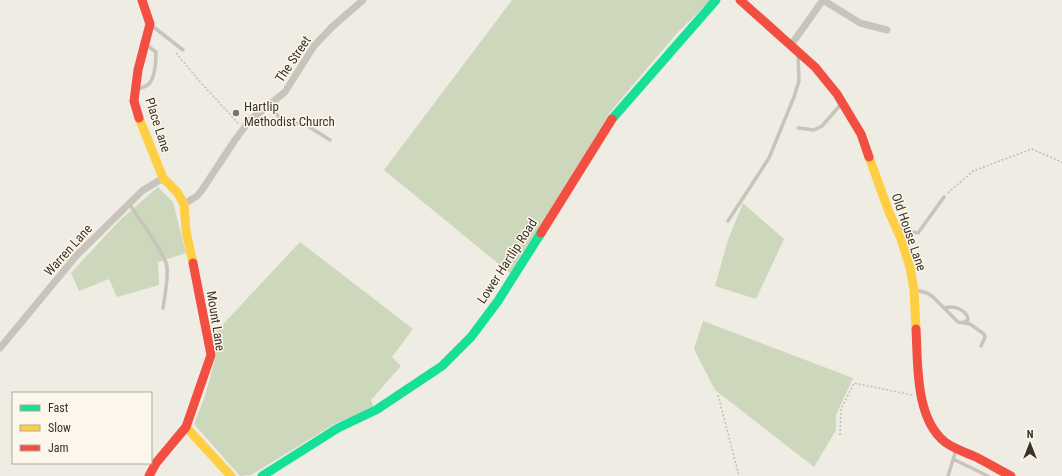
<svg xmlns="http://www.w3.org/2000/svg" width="1062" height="476" viewBox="0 0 1062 476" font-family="'Roboto Condensed',sans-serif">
  <rect width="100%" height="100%" fill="#efece3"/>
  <path fill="#ccd7bb" d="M512,0H711L677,33L611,111L511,274L384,170Z
    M158,187L173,202L186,253L158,262L159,285L117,297L109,279L79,291L71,273L120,220Z
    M743,203L784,239L756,299L715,286L728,240Z
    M300,242L413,329L392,357L401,366L371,400L374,408L336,423L251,475L240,476L194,424L205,396L216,356L213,335Z
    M703,321L853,378L836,415V430L814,467L715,390L694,349Z"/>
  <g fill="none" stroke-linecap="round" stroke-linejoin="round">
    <path stroke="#c2bdb3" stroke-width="1.5" stroke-dasharray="2 2" stroke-linecap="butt" d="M176,53L202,84L238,123
      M948,193L973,171L1032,149L1062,162
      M718,395L739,476
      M840,435L841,409L854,383L912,395"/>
    <path stroke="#c9c4bb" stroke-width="3.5" d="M151,25L183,50
      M138,89C142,88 149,86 151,81C155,74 156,59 156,52L145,44
      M269,106L279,117L285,121L306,125L330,140
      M798,128L814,130L822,126L842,103
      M129,203C137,217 166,254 167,267C168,281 165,295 163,308
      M728,221L769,158L794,97L799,81L798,54
      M899,229L918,233L944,197
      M916,290L927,293L933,297L958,322L970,324L984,334L985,337L981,346
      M945,308C953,305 965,309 968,318V320L964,322
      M953,459L988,476
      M948,476L956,450"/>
    <path stroke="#c9c4bb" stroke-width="7" d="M823,0L860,23L887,30
      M791,45L823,0
      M184,204L197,196L202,190L235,140L249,121L285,92L314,46L332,27L363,0
      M0,348L77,255L142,191L163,178"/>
    <path stroke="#16e098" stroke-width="9" d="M612,119L716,0
      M262,476L338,428L376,410L442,366L471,337L498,301L541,233"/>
    <path stroke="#ffcf43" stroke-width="9" d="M139,118L163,178L177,192L184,204L186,231L193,263
      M869,157L889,212L901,239L910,267L914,290L916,329
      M186,427L231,476"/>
    <path stroke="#f24e42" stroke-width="9" d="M740,0L815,67L837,94L861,134L869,157
      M139,118L134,101L138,70L150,24L142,0
      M541,233L612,119
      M916,329C918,364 915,418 945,442C954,449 965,452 976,457C988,463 999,470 1011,476
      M149,476L156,463L186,427L211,355L193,263"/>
  </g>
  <circle fill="#7a7369" stroke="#fcf7ea" stroke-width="1.5" cx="236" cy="113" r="4"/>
  <g text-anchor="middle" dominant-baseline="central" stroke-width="3" stroke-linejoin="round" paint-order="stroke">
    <g font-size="13" fill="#3b3228" stroke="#fcf7ea">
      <text transform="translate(293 59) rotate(-56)">The Street</text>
      <text transform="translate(158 125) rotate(72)">Place Lane</text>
      <text transform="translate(909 232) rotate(71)">Old House Lane</text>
      <text transform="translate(68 250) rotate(-48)">Warren Lane</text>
      <text transform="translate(507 261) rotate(-57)">Lower Hartlip Road</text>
      <text transform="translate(216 321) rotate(81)">Mount Lane</text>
    </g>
    <g font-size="13" fill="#3b3228" stroke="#fcf7ea" text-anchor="start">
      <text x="244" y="106">Hartlip<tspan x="244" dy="15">Methodist Church</tspan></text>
    </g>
  </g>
  <rect x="12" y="392" width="140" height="72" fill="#fcf7ea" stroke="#afa89c"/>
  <rect x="20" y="405" width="20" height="6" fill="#16e098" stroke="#afa89c"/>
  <text x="48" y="412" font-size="12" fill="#3b3228">Fast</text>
  <rect x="20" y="425" width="20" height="6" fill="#ffcf43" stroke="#afa89c"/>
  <text x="48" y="432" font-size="12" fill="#3b3228">Slow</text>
  <rect x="20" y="445" width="20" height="6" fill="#f24e42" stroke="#afa89c"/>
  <text x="48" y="452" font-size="12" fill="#3b3228">Jam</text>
  <g transform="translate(1030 444)" stroke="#fcf7ea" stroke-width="3" paint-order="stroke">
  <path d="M0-3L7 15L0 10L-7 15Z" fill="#3b3228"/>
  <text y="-6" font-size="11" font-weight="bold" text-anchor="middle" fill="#3b3228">N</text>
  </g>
</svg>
